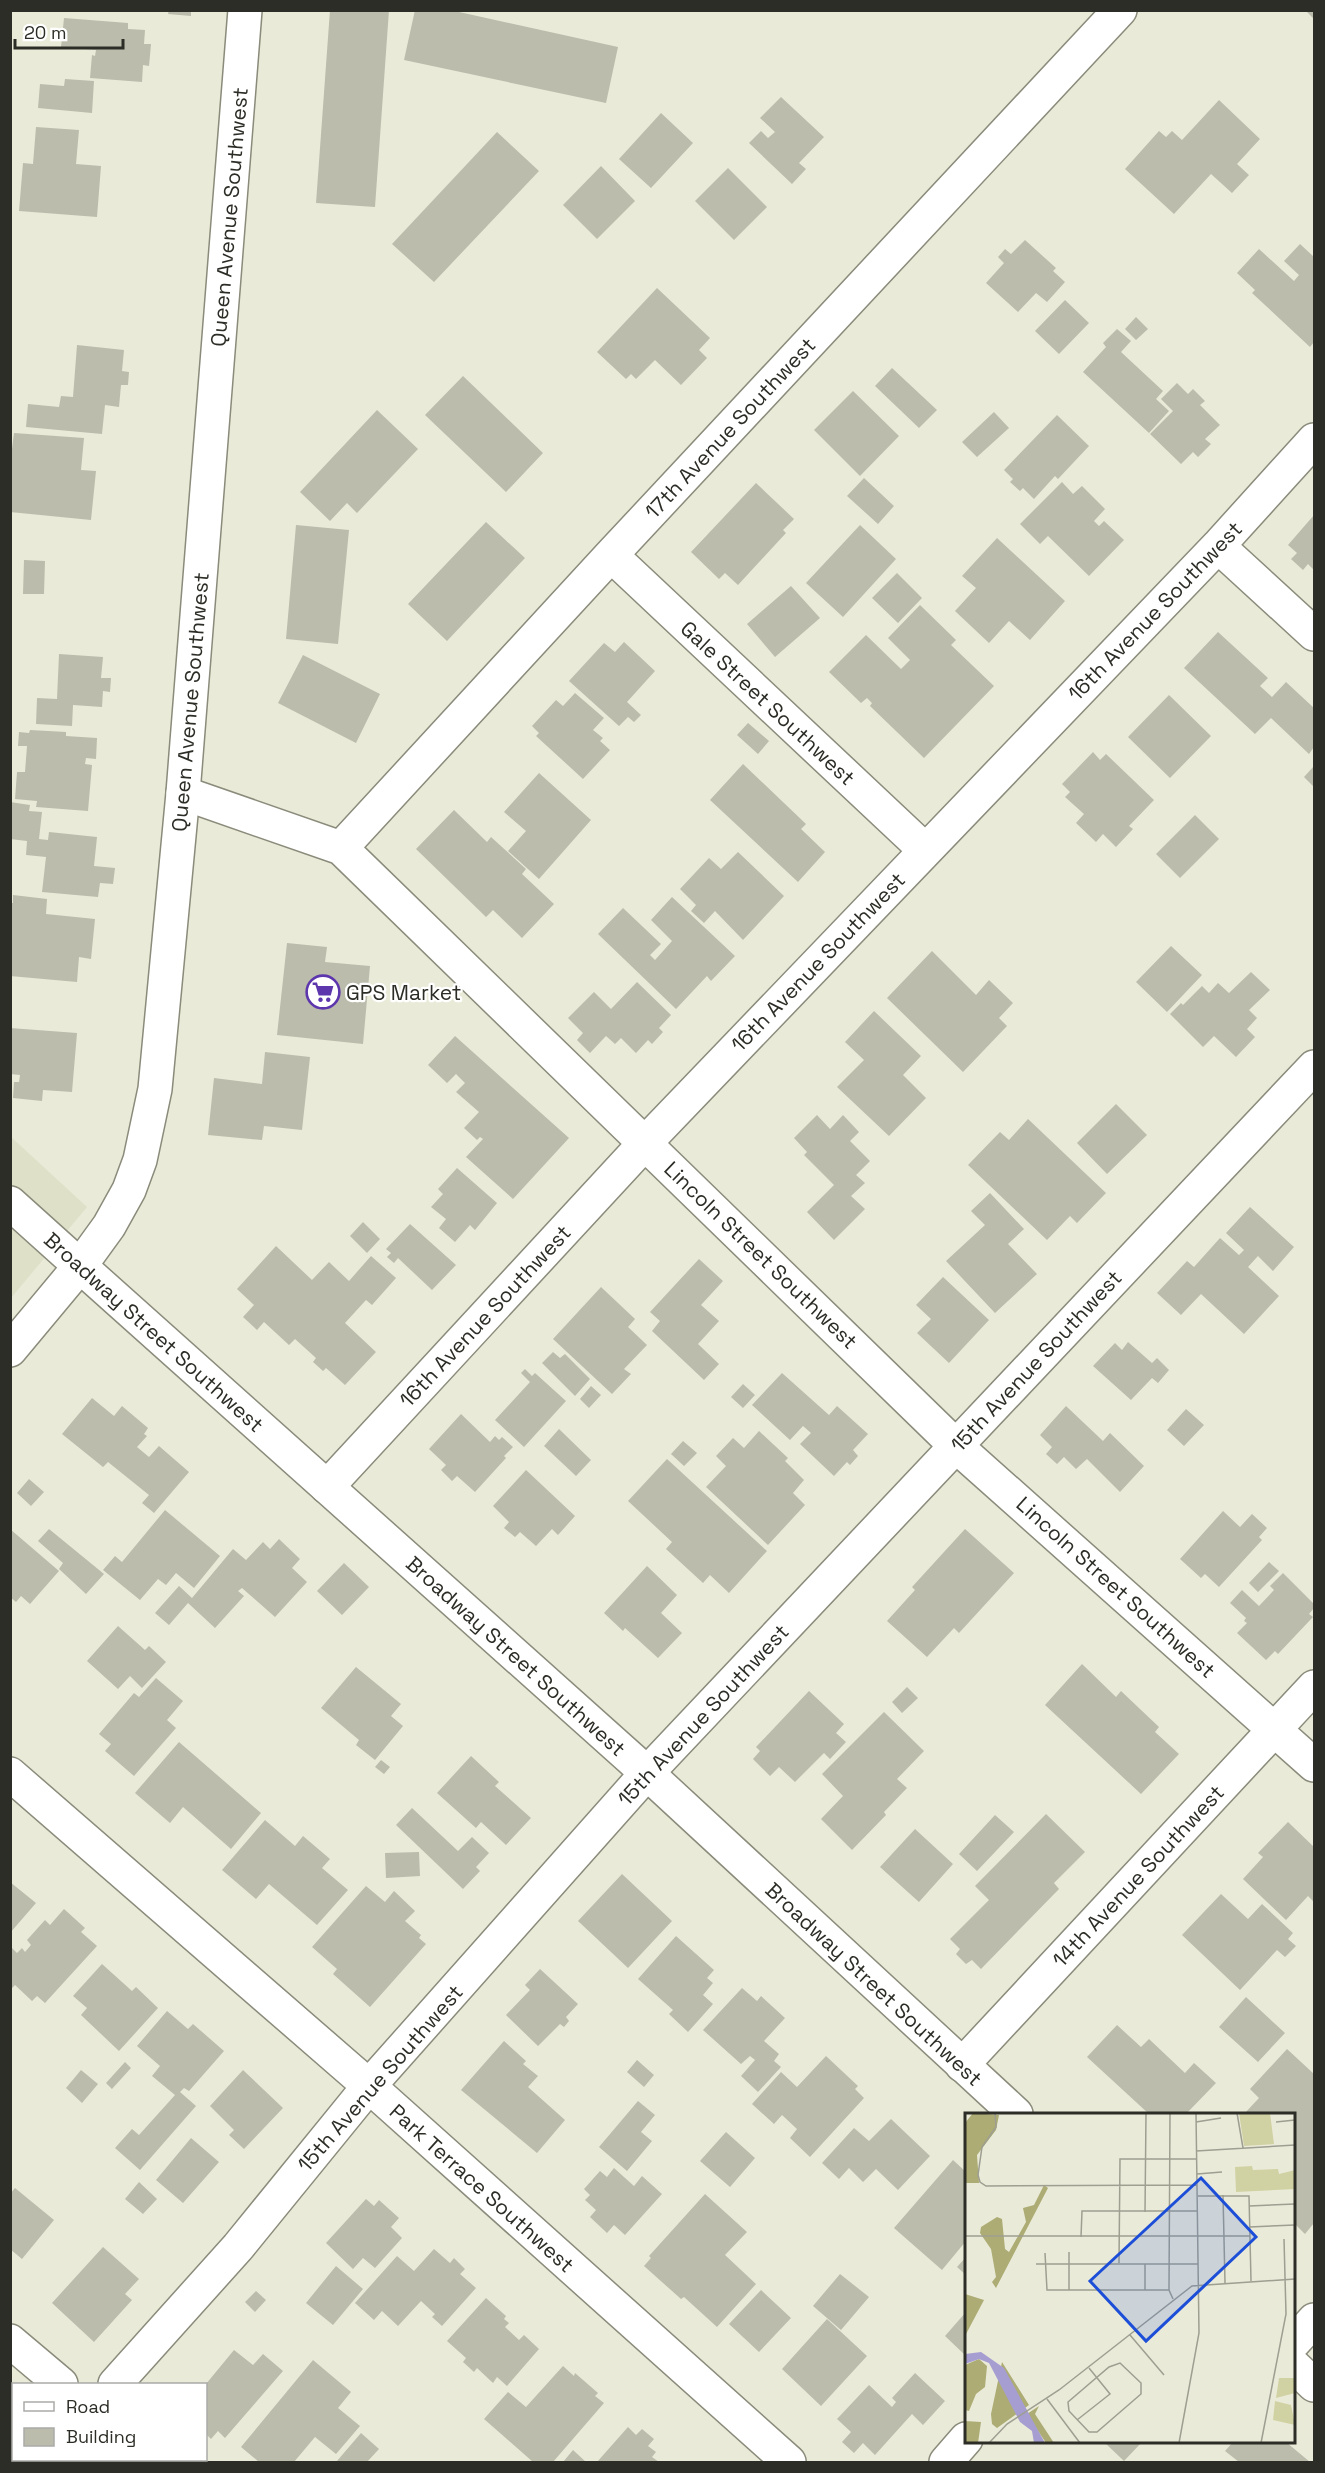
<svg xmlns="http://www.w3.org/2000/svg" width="1325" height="2473" viewBox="0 0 1325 2473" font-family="'Space Grotesk',sans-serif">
  <rect width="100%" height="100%" fill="#eaead9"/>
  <path fill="#dfe0c8" d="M10,1136L87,1207L11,1298H10Z"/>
  <path fill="#bbbcab" d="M169,10H191V16L168,14Z
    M330,10H389L375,207L316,203Z
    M415,10H450L618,47L606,103L404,60Z
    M1305,10H1314V19Z
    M64,18L128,23V29L145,30L144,44H151L149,66L143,65L142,82L90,78L92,55L95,56L96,50L61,47Z
    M65,79L94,81L92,113L38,108L40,84L64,86Z
    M781,97L824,137L799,163L806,169L792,184L749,143L761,131L768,138L775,132L760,118Z
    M1219,100L1260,139L1237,164L1249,175L1232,193L1211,174L1174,214L1125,169L1159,131L1166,137L1172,131L1182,140Z
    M661,113L693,143L651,188L619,159Z
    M36,127L79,130L76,164L101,166L97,217L19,211L23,163L33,164Z
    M497,132L539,171L434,282L392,244Z
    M601,166L635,201L597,239L563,205Z
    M728,168L767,207L734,240L695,201Z
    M1025,240L1056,268L1053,271L1065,282L1047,302L1036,293L1018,312L986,283L1004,263L998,257L1005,249L1011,254Z
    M1300,244L1314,257V342L1310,347L1252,293L1255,290L1237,273L1259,249L1294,281L1299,275L1284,261Z
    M657,288L710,338L699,350L707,358L681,385L655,360L636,379L631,374L626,379L597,352Z
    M1065,300L1089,323L1059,354L1035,331Z
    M1136,317L1148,329L1136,340L1125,329Z
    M1117,329L1131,341L1121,352L1163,391L1156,399L1169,411L1149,433L1083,372L1106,347L1103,343Z
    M77,345L124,350L122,371L129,372L128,385H121L119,407L105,405L102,434L26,427L28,404L59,407L61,396L73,397Z
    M892,368L937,410L919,428L875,386Z
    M463,376L543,453L506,492L425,415Z
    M1177,383L1188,394L1193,389L1205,401L1200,405L1220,425L1205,439L1211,444L1198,457L1193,452L1181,464L1150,434L1173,411L1161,399Z
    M853,391L899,436L860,476L814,430Z
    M377,410L418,449L357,513L347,503L330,521L300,492Z
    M994,412L1009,428L977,457L962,442Z
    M1057,415L1089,446L1058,479L1055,476L1034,499L1023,488L1020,491L1010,482L1013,479L1004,470Z
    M14,433L84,438L81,470L96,471L91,520L10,512V465Z
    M864,478L894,506L878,524L847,496Z
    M1062,482L1073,494L1082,486L1105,509L1094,521L1099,526L1104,521L1124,540L1089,576L1048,536L1040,544L1020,524Z
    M756,483L794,519L783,530L786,533L738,585L725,573L719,579L691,552Z
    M1314,515V570L1308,564L1303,570L1291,559L1297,553L1288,545Z
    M486,522L525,558L447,641L408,604Z
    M296,525L349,530L338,644L286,639Z
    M860,525L896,559L843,617L806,583Z
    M997,538L1065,601L1030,640L1009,621L989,643L955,611L976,588L962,576Z
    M24,560L45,561L44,594H23Z
    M897,573L922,598L898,623L872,598Z
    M791,586L820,618L775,657L747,624Z
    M920,605L956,640L951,645L994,686L924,758L870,706L872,703L867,698L861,703L829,672L866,635L901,669L910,660L888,638Z
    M1218,632L1268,678L1260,686L1272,697L1286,682L1314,708V747L1309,754L1271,718L1255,734L1184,668Z
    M624,642L655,671L627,702L641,715L634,722L628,717L619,726L569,681L604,643L615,652Z
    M59,654L103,657L101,678H111L110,692L103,691L102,707L73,705L72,726L36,724L37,698L57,699Z
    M303,655L380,694L356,743L278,703Z
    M575,693L604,718L593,730L603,738L600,741L610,750L583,779L536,736L539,733L532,726L556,700L563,706Z
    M1169,695L1211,736L1170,778L1128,737Z
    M748,723L769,741L758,754L737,735Z
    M30,730L66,732V736L97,738L96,759L86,758L85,764L92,765L88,811L36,807L37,801L15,799L17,772H25L27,746H18L19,732L29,733Z
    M1093,752L1100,760L1106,754L1154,800L1129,826L1133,829L1116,847L1103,834L1096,842L1076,823L1084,814L1065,797L1070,792L1062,784Z
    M743,764L806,824L801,829L825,852L798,882L710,800Z
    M1314,766V787L1304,777Z
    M539,773L591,820L539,879L508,851L526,831L504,812Z
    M10,802L30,805L29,811L42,812L39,839L48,840L49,832L97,837L94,866L115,868L113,884L100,883L98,897L42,892L46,857L26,855L27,841L10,839Z
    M454,810L487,842L491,837L526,869L522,874L554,904L522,938L493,910L486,917L416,849Z
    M1195,815L1219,839L1180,878L1156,854Z
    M738,852L784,896L743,940L715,911L704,923L691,911L696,905L680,889L709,858L721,869Z
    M13,895L47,899L46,914L95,919L91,959L79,957L77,982L10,976V903H13Z
    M672,897L735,956L711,981L707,976L676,1009L598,934L623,908L661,944L650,955L655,960L672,941L651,920Z
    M287,943L327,947L325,962L370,966L363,1044L277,1035Z
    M1171,946L1202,975L1167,1012L1136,982Z
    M932,951L976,995L989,980L1013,1003L999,1018L1007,1026L963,1072L887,998Z
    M1251,972L1270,990L1249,1010L1257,1018L1247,1029L1255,1037L1236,1057L1214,1036L1203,1047L1170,1014L1181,1003L1183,1005L1202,986L1209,993L1218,983L1229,993Z
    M637,982L671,1015L659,1028L663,1032L652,1044L648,1040L636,1053L621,1038L615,1044L606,1036L590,1053L577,1040L583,1033L568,1018L594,992L611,1009Z
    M874,1011L921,1056L903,1075L926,1098L889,1136L837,1087L864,1060L845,1042Z
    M10,1028L77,1033L72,1092L43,1090L42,1101L13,1098L14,1082H19L20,1075L10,1074Z
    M455,1036L569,1138L513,1199L466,1157L483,1139L480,1137L477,1140L464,1128L479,1112L456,1092L465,1083L456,1074L447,1083L428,1065Z
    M265,1052L310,1057L302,1130L264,1126L262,1140L208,1135L214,1078L262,1084Z
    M1116,1104L1147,1135L1107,1174L1077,1143Z
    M817,1115L830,1129L843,1115L859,1132L850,1141L870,1161L856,1175L865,1183L851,1196L865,1209L834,1240L807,1212L834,1185L804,1155L807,1152L794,1138Z
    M1028,1119L1106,1193L1077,1223L1070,1216L1047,1240L968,1165L1000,1132L1009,1140Z
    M457,1168L497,1203L475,1230L470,1225L455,1242L439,1228L446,1219L431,1207L443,1194L438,1189Z
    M990,1193L1024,1229L1008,1244L1037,1274L995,1313L946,1261L985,1225L971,1211Z
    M1250,1207L1294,1247L1273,1271L1258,1256L1248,1267L1279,1296L1244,1334L1201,1294L1181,1315L1157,1293L1187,1261L1194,1267L1220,1238L1239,1255L1244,1250L1226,1233Z
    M363,1222L380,1239L367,1253L350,1236Z
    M410,1224L456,1265L432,1290L398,1258L394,1263L387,1257L391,1253L386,1249Z
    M276,1246L312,1280L329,1262L349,1281L371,1256L396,1278L372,1305L366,1300L345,1323L376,1352L345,1385L326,1368L323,1371L313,1362L316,1358L295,1339L289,1345L264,1322L257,1330L243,1317L254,1305L237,1289Z
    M699,1259L723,1281L701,1305L719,1321L698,1344L719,1364L704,1380L652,1331L660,1321L650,1312Z
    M943,1277L989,1320L949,1363L917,1333L931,1319L916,1305Z
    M601,1287L635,1319L628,1327L647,1345L624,1369L631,1374L612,1394L553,1339Z
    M1128,1342L1152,1363L1157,1358L1169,1370L1158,1383L1152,1378L1131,1400L1093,1366L1115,1343L1122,1350Z
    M553,1352L560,1358L565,1354L590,1379L575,1396L542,1363Z
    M525,1369L532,1376L535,1373L566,1401L524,1447L495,1420L530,1382L521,1373Z
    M782,1373L829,1415L837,1406L868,1434L853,1450L858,1456L850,1465L847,1462L834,1476L800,1444L811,1433L803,1426L790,1440L752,1405Z
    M743,1384L755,1395L743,1408L731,1397Z
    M591,1386L601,1395L589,1408L580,1399Z
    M92,1398L114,1416L122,1406L148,1428L144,1434L147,1436L137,1447L149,1457L159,1446L189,1472L154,1513L142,1503L149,1495L108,1462L103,1467L62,1434Z
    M1066,1406L1103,1441L1110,1433L1144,1466L1120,1492L1087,1459L1076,1469L1064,1457L1057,1464L1046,1454L1052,1447L1040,1435Z
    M1186,1409L1204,1425L1184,1446L1167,1430Z
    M461,1414L490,1442L495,1436L499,1440L502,1437L513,1447L504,1456L506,1458L475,1492L457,1476L452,1481L441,1470L446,1465L429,1449Z
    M559,1429L591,1460L576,1476L544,1446Z
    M759,1431L788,1458L785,1461L804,1480L793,1493L805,1505L768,1545L706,1487L726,1466L716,1456L733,1438L744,1448Z
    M683,1441L697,1453L684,1466L671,1454Z
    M667,1459L767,1551L729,1593L710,1575L703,1583L666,1549L672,1542L628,1501Z
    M526,1470L575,1516L558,1535L552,1529L536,1546L520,1532L515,1537L504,1528L509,1522L493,1506Z
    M29,1479L44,1492L31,1506L17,1493Z
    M165,1510L220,1556L194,1588L176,1573L166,1585L158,1579L140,1600L103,1570L115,1556L122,1562Z
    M1223,1511L1240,1527L1252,1514L1267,1528L1259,1537L1262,1540L1219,1587L1205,1574L1201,1578L1180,1559Z
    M10,1529L59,1571L30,1604L21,1596L16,1602L10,1597Z
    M49,1529L104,1574L86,1594L59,1569L63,1563L38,1541Z
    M965,1529L1014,1573L959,1633L954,1628L927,1657L887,1621L915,1590L912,1587Z
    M279,1539L300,1559L292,1568L307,1582L275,1617L242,1588L238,1591L244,1596L215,1628L188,1603L169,1625L155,1613L179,1586L192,1598L233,1549L246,1560L263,1542L270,1549Z
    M1269,1562L1279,1571L1258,1592L1249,1583Z
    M344,1563L369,1587L342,1615L317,1591Z
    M647,1566L677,1595L661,1613L682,1633L658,1658L625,1628L623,1631L604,1613Z
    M1283,1573L1314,1604V1608L1309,1614L1313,1617L1278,1654L1275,1651L1266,1660L1237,1633L1247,1623L1244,1621L1246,1618L1230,1603L1242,1590L1259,1606L1274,1590L1270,1586Z
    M118,1626L145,1650L149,1646L166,1662L142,1688L130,1676L118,1689L87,1661Z
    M1082,1664L1116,1697L1121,1691L1159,1727L1155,1732L1179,1754L1141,1794L1045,1705Z
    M356,1667L401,1704L391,1716L403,1726L375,1760L356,1745L359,1740L321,1708Z
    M156,1678L183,1701L167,1720L176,1728L134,1776L105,1751L111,1744L99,1734L134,1693L139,1697Z
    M907,1687L918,1698L902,1713L892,1702Z
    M809,1691L844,1724L836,1733L846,1742L830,1759L824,1753L795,1782L779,1767L770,1776L753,1759L760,1751L756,1747Z
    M884,1712L924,1751L897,1779L907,1788L884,1812L886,1815L852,1850L821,1819L843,1796L822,1774Z
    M179,1742L261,1813L231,1849L183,1807L170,1823L135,1793Z
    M471,1756L499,1782L495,1786L531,1818L506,1845L481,1822L476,1828L437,1793Z
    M381,1760L390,1767L384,1774L375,1767Z
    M412,1808L458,1851L472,1837L489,1853L476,1867L480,1871L463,1889L396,1825Z
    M1046,1814L1085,1852L1054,1883L1059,1889L981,1969L972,1960L966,1964L956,1954L960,1949L950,1939L989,1900L975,1886Z
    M995,1815L1014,1832L977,1871L959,1854Z
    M265,1820L295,1846L303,1836L330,1859L322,1868L348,1890L317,1925L269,1884L256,1899L222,1870Z
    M1288,1822L1314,1847V1902L1308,1896L1286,1920L1243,1879L1263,1857L1258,1853Z
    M915,1829L953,1864L919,1902L880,1867Z
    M419,1852L420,1876L386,1878L385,1853Z
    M622,1874L672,1921L628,1968L578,1921Z
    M10,1882L36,1903L10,1933Z
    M366,1886L385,1902L394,1891L415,1911L405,1921L421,1935L419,1938L426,1944L370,2007L333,1974L337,1969L312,1947Z
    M1221,1894L1248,1919L1262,1904L1293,1933L1288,1939L1296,1946L1285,1957L1277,1950L1240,1990L1182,1935Z
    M64,1909L85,1928L81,1932L97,1946L45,2003L37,1996L32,2001L15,1985L10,1990V1946L17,1953L22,1948L25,1952L31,1945L27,1940L45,1920L50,1925Z
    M676,1936L714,1970L707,1978L713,1983L703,1995L713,2004L688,2032L669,2014L673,2010L638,1979Z
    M102,1964L132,1991L136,1987L158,2008L119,2051L81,2015L87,2008L73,1996Z
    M540,1969L578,2004L566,2017L569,2021L564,2027L560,2024L538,2046L506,2015L530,1990L525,1985Z
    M742,1988L757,2001L761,1996L785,2018L764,2041L779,2054L774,2061L781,2067L758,2092L741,2076L755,2060L750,2056L741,2064L703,2030Z
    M1246,1997L1285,2033L1258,2062L1219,2027Z
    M167,2011L188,2029L193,2024L224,2051L189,2091L184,2088L180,2092L196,2106L140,2170L115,2148L132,2129L139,2135L175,2095L152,2076L160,2066L137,2046Z
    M1117,2025L1141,2047L1149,2039L1185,2073L1194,2063L1216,2083L1186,2114H1149L1087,2057Z
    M504,2041L526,2061L523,2064L538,2076L528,2087L565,2120L537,2153L461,2090Z
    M1287,2049L1314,2074V2223L1305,2234L1294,2223V2114H1244L1259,2098L1250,2089Z
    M826,2056L858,2086L855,2089L864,2098L810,2157L790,2138L797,2129L782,2115L774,2124L752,2104L781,2072L797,2087Z
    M637,2060L654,2075L644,2087L627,2072Z
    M125,2062L131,2068L112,2089L106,2083Z
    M81,2070L98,2084L82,2103L66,2088Z
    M243,2070L283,2108L244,2149L229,2135L234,2130L210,2106Z
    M638,2101L655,2115L641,2132L652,2141L627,2171L599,2147Z
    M891,2119L930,2156L898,2190L876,2169L863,2182L849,2168L839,2179L822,2163L854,2128L869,2141Z
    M726,2132L755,2158L730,2187L700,2161Z
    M191,2138L219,2162L183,2203L156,2180Z
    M953,2160L966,2172V2241L942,2270L894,2228Z
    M614,2168L634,2186L642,2176L662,2194L625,2235L614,2225L607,2233L590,2217L596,2210L585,2200L590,2195L584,2189L600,2171L607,2177Z
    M139,2182L157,2199L143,2214L125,2199Z
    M15,2188L54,2220L22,2259L10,2249V2194Z
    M705,2194L747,2232L725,2255L756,2284L717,2327L684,2297L681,2299L644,2266L651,2258L649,2256Z
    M366,2199L374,2206L379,2200L399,2218L391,2227L402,2238L375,2268L363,2258L353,2269L326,2243Z
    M103,2247L139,2279L125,2294L132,2300L94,2342L52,2303Z
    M434,2249L450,2263L454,2258L465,2269L460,2274L476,2288L442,2326L432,2317L435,2314L421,2301L398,2326L382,2311L374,2320L355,2303L397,2256L414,2271Z
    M966,2257V2275L957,2267Z
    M336,2266L363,2289L333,2325L306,2303Z
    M840,2274L869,2297L841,2330L813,2306Z
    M761,2290L791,2318L759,2352L729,2324Z
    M256,2291L266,2300L255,2312L245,2302Z
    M486,2298L506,2316L504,2319L509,2323L505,2327L519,2340L524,2335L539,2349L507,2386L497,2377L493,2383L477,2368L474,2372L463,2362L466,2358L447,2341Z
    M966,2312V2356L945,2336Z
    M827,2319L867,2356L821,2406L782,2369Z
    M234,2350L253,2365L263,2354L283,2371L225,2438L218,2431L211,2439L206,2434V2384Z
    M313,2360L351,2392L338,2408L360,2426L336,2454L315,2437L294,2462H259L241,2447Z
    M563,2366L574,2376L575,2373L598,2393L595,2396L604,2403L553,2462H533L484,2419L508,2392L526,2407Z
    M915,2373L945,2401L923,2425L912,2414L875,2455L863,2443L854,2453L842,2442L851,2432L837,2419L869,2385L892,2407L896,2402L892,2398Z
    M628,2427L636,2435L642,2429L654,2439L648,2446L656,2452L652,2457L659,2462H597Z
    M361,2433L379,2449L367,2462H339L337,2461Z
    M10,2438L14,2441V2460H17L14,2462H10Z
    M1104,2442H1142L1124,2461Z
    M1233,2442H1286L1310,2462H1239L1225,2451Z
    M573,2450L586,2462H563Z
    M32,2460H52L55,2462H30Z"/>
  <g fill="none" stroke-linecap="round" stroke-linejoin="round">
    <g stroke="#8b8b7b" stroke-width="36">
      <path id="minor" d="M1218,546L1314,634
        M611,555L925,850
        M183,793L341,848L956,1446L1314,1765
        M341,848L611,555L1120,10
        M10,1203L80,1266
        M327,1487L646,1142L1218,546L1314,440
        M10,1774L369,2086L789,2462
        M962,2065L1314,1687
        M10,2341L61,2384
        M1294,2342L1314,2320
        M115,2384L238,2247L369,2086L647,1773L1314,1067
        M147,2460L151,2462
        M946,2462L966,2439"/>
    </g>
    <g stroke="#8b8b7b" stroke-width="36">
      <path id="tertiary" d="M80,1266L647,1773L1016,2114
        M1294,2366L1314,2385"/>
    </g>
    <g stroke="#8b8b7b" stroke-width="36">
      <path id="secondary" d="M10,1350L80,1266L109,1226L129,1190L140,1160L155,1089L183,793L245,10"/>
    </g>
    <use href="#minor" stroke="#fff" stroke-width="33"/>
    <use href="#tertiary" stroke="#fff" stroke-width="33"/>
    <use href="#secondary" stroke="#fff" stroke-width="33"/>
  </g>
  <defs>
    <g id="supermarket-ring" transform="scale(1.725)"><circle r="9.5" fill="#fff" stroke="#5d36ae" stroke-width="1.5"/><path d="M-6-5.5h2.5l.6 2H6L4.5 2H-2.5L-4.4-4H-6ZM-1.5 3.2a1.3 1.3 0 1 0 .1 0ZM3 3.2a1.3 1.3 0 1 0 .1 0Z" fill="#5d36ae"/></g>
  </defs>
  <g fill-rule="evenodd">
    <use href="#supermarket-ring" x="323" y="992"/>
  </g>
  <g text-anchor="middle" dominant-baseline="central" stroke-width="4.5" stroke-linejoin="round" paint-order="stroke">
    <g font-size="21" fill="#2c2d26" stroke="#fff">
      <text transform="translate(229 217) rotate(-85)">Queen Avenue Southwest</text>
      <text transform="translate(730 428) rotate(-47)">17th Avenue Southwest</text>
      <text transform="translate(1155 611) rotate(-46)">16th Avenue Southwest</text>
      <text transform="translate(190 702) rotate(-85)">Queen Avenue Southwest</text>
      <text transform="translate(768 703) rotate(43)">Gale Street Southwest</text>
      <text transform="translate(818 962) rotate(-46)">16th Avenue Southwest</text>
      <text transform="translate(761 1255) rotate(44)">Lincoln Street Southwest</text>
      <text transform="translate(485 1316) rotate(-47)">16th Avenue Southwest</text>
      <text transform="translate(154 1332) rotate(42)">Broadway Street Southwest</text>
      <text transform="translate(1036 1361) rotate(-47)">15th Avenue Southwest</text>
      <text transform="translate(1116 1587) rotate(42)">Lincoln Street Southwest</text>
      <text transform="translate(516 1656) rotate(42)">Broadway Street Southwest</text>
      <text transform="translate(703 1715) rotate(-47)">15th Avenue Southwest</text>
      <text transform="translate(1138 1876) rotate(-47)">14th Avenue Southwest</text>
      <text transform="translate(874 1984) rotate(43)">Broadway Street Southwest</text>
      <text transform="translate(380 2078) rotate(-49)">15th Avenue Southwest</text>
      <text transform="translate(482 2188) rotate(42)">Park Terrace Southwest</text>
    </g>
    <g font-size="21" fill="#2c2d26" stroke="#fff" text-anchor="start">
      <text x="346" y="992">GPS Market</text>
    </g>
  </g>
  <g transform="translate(965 2113)">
    <rect width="330" height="330" fill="#eaead9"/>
    <path d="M274,0H305L309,31L279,33ZM287,53L288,57L313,56L314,61L330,57V76L271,79L270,54ZM314,265H330V280L311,285ZM310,288L326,292L330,312L308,307Z" fill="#d1d2a3"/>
    <path d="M8,0L34,2L31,17L12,42L14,70H0V10ZM79,72L83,75L31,175L27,169L31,164L26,136L15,120L16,114L32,104L37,106L40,136L44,139L61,109L58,95L69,92ZM0,181L19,187L0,223ZM14,246L22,253L20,274L11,281L4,298L0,297V252ZM37,249L64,292L32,315L27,311L26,301ZM74,293L70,301L89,330H81L62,301ZM0,308L16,309L13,330H0Z" fill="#acac74"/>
    <path d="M16,239L39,255L80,330H69L67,318L55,309L24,250L14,246L0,251V241Z" fill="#a69dd1"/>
    <path fill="none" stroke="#9e9e91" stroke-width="1.5" d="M30,0L31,14L17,34L13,62L15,69L21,73L232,72M205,0L204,177L208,186M272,0L278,35M231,9L256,5M311,9L330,7M231,38L330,32M232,61L257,59M258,82L260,170M233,83H284L286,168M284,93L330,91M180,99L181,0M284,114L330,112M0,123H285M116,124L117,98H233M104,139V177M80,140L82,177H204M154,150L155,46H232M71,151H233M180,177V151M165,222L199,262M155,250L176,270V281L132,319H124L104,298L103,289L144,254ZM82,286L115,330M112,307L145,281L124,255M24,330L42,311L94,277L227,173L330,166M214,330L234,220L231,0M296,330L321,201L319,126"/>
    <path fill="#1d4ed8" fill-opacity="0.15" stroke="#1d4ed8" stroke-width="3" d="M236,65L291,124L181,228L125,168Z"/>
    <rect width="330" height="330" fill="none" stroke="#2c2d26" stroke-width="3"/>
  </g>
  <rect width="1325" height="2473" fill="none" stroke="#2c2d26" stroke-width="24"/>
  <rect x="12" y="2383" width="195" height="78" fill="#ffffff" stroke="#ababa8" stroke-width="1.5"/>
  <rect x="24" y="2402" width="30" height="9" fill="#ffffff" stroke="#ababa8" stroke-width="1.5"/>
  <text x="66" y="2413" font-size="18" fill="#2c2d26">Road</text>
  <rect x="24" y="2428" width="30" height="18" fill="#bbbcab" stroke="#ababa8" stroke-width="1.5"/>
  <text x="66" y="2443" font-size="18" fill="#2c2d26">Building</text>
  <path d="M15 39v9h108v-9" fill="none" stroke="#2c2d26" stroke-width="3"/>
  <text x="24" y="39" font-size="18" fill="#2c2d26" stroke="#ffffff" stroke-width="4.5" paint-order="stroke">20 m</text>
</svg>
